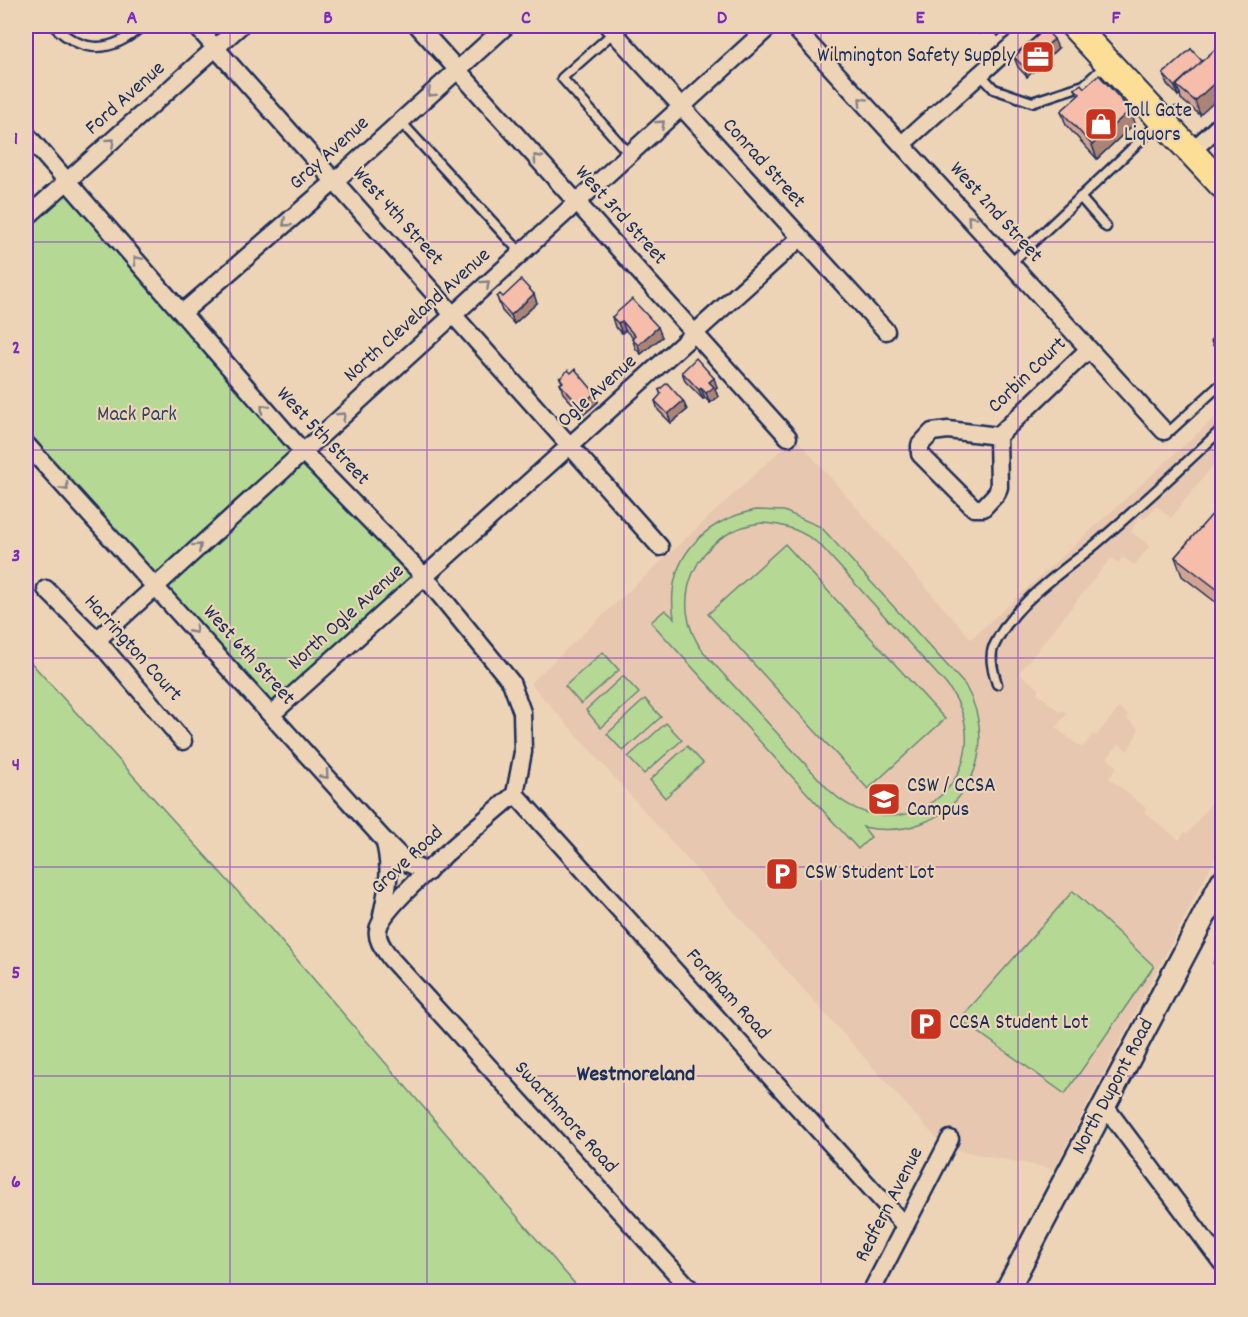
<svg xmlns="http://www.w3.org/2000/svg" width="1248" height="1317" viewBox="0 0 1248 1317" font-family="Dekko,sans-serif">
  <rect width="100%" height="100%" fill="#eed4b6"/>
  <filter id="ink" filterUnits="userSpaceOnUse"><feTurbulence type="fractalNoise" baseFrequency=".0167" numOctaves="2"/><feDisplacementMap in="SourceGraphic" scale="12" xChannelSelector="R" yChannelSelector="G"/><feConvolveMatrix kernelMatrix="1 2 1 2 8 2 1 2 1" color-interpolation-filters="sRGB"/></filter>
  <g filter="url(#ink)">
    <path fill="#e7c7af" d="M1222,411V454L1171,518L1156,506L1145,519L1139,516L1131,532L1150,546L1134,565L1123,557L1118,563L1111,558L1019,673L1039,689L1037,693L1060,712L1062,710L1067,713L1056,728L1082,748L1093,734L1096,736L1119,708L1128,715L1126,718L1139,729L1128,751L1119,744L1107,758L1117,767L1109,778L1146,808L1144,812L1179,840L1185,832L1188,833L1222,789V845L1054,1169L945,1148L530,683L795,437L971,639Z"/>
    <path fill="#b5d994" stroke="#688479" stroke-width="1.5" fill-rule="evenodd" d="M68,181L426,578L271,715L26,444V218Z
      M756,510L784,511L821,527L965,685C1009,762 950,845 863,827L871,837L858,849L651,622L665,610L674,618C665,561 701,521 756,510ZM762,523C785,524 804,531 821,546L946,684C1011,767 906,863 829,790L705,654C663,602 698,529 762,523Z
      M785,544L945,719L868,789L708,614Z
      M603,652L619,670L581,704L565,686Z
      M26,657L257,913L581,1291H26Z
      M623,676L639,693L601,728L586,710Z
      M645,699L661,717L623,751L607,734Z
      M666,723L682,740L644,774L628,757Z
      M687,746L703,763L665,798L650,780Z
      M1073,891L1154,966L1065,1094L960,1019Z
      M1222,945V975L1213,963Z"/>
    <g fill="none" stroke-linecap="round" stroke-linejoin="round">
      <g stroke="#1b2f5e" stroke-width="13">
        <path id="lane" d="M54,26C84,55 112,53 142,26
          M614,32L562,78L629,154
          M980,74L994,89L1032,102L1084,85L1107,64
          M400,121L521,253
          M1167,124L1177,112
          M1080,197L1106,227
          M1011,263L1160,122
          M1217,341L1222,347
          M1164,431L1171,430L1222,383
          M997,684C994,674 989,659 993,648C1013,603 1060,574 1096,544C1139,507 1181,468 1222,429"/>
      </g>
      <g stroke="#1b2f5e" stroke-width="21">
        <path id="street" d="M196,26L660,547
          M418,26L788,437
          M608,26L886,331
          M793,26L1164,431
          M26,134L303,452L426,578L511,682L522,712L523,752L515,794
          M902,144L1034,26
          M1191,152L1222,123
          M26,218L240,26
          M182,313L335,181L506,26
          M998,436L948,430L932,432L920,445V454L974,508H983L997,493L999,487L998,436L1089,349
          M26,444L383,839L407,863L428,872
          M46,589L97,640L183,741
          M97,640L770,26
          M271,715L800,238
          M515,794C490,816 381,904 378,930C376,941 385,950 391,959L693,1292
          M515,794L905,1226
          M382,915C388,888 392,866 384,840
          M1104,1105L1222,1263
          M871,1292L950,1139"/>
      </g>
      <g stroke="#1b2f5e" stroke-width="27">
        <path id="secondary" d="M1006,1292L1222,882"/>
      </g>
      <g stroke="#1b2f5e" stroke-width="30">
        <path id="primary" d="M1074,26L1222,185"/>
      </g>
      <use href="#lane" stroke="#eed4b6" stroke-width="8"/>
      <use href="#street" stroke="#eed4b6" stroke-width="16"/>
      <use href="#secondary" stroke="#eed4b6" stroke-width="22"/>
      <use href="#primary" stroke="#fcde96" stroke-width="26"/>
    </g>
    <path fill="#d3a392" stroke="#1b2f5e" stroke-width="1.5" d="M971,26H1010L998,36L989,26L979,34Z
      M1058,48L1027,77L1018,67L1014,57Z
      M1191,49L1200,115L1181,99L1180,94L1178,96L1167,84L1163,74Z
      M1075,89L1135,123L1097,159L1066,125L1061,111L1078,96Z
      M497,297H503L537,303L514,324L502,311Z
      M612,317L662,337L641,354L636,349L632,339L633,338L625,330L622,333L615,327Z
      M682,372L717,387L715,389L718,397L710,403L705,398L703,399L685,381Z
      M560,378L595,393L598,402L583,415L563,393L560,384L562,382Z
      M659,390L683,401L687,410L671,423L658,410L655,401L661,395Z
      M1222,504V607L1182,576L1175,557Z"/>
    <path fill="#ac8477" stroke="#1b2f5e" stroke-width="1.5" d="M976,26H989L979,34Z
      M995,26H1010L998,36Z
      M1054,39L1058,48L1027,77L1024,67Z
      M1222,72V95L1200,115L1195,101Z
      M1176,85L1180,94L1178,96L1175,87Z
      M1130,110L1135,123L1097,159L1092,145Z
      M534,294L537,303L514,324L511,315Z
      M622,321L625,330L622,333L618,323Z
      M658,327L662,337L641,354L638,345Z
      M714,378L717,387L715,389L718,397L710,403L706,393L709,382Z
      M701,388L705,398L703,399L699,390Z
      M595,393L598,402L583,415L580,406Z
      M683,401L687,410L671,423L668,414Z"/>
    <path fill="#f5bdaa" stroke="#1b2f5e" stroke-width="1.5" d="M1045,29L1054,39L1024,67L1014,57Z
      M1222,43V72L1221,74L1222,76L1195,101L1176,85Z
      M1191,49L1202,61L1175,87L1163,74Z
      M1099,75L1130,110L1092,145L1061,111L1080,94L1075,89L1081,84L1084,88Z
      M521,280L534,294L511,315L499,302L497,297L500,294L503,297Z
      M632,299L658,327L638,345L632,339L635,336L622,321L618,323L612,317Z
      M696,358L714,378L709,382L714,387L706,393L701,388L699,390L682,372Z
      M575,369L595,393L580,406L560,384L563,382L560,378L568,370L571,373Z
      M667,383L683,401L668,414L655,401L661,394L659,390Z
      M1222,503V593L1175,557Z"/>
    <defs><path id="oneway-chevron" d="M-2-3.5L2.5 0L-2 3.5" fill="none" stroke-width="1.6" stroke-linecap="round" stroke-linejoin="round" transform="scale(1.5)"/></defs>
    <g stroke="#84828a">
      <use href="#oneway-chevron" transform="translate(431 93) rotate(138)"/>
      <use href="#oneway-chevron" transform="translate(862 101) rotate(-133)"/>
      <use href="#oneway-chevron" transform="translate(661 124) rotate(-43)"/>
      <use href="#oneway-chevron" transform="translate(111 142) rotate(-42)"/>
      <use href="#oneway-chevron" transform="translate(537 158) rotate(-132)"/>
      <use href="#oneway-chevron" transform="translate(971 219) rotate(-132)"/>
      <use href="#oneway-chevron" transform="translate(286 223) rotate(139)"/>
      <use href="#oneway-chevron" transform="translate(137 260) rotate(-131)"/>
      <use href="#oneway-chevron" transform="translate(486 284) rotate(-42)"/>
      <use href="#oneway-chevron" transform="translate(264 408) rotate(-131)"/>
      <use href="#oneway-chevron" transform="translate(342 416) rotate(-43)"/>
      <use href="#oneway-chevron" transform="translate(65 487) rotate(48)"/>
      <use href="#oneway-chevron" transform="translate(198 547) rotate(-42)"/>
      <use href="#oneway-chevron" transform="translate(194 630) rotate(48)"/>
      <use href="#oneway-chevron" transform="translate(325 775) rotate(48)"/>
    </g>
  </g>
  <path fill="none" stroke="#7b2cbf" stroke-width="1.5" stroke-opacity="0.55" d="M230,26V1292M427,26V1292M624,26V1292M821,26V1292M1018,26V1292M26,242H1222M26,450H1222M26,658H1222M26,867H1222M26,1076H1222"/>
  <defs>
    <g id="office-square" transform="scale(1.725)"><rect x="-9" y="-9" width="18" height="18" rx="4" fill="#c8321e" stroke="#eed4b6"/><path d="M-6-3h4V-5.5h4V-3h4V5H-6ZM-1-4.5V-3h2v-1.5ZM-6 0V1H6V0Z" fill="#fff"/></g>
    <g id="shop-square" transform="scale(1.725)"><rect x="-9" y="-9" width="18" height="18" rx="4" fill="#c8321e" stroke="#eed4b6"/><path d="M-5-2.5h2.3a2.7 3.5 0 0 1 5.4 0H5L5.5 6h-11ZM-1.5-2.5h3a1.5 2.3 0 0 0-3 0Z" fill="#fff"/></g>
    <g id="school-square" transform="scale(1.725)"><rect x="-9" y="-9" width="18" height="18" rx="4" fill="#c8321e" stroke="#eed4b6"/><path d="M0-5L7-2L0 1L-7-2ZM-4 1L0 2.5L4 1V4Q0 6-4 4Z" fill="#fff"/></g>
    <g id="parking-square" transform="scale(1.725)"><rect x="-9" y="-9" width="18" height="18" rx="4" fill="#c8321e" stroke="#eed4b6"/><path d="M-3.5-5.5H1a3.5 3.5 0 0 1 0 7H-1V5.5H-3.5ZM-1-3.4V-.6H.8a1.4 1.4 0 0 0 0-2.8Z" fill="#fff"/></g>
  </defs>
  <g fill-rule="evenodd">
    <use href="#office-square" x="1038" y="57"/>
    <use href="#shop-square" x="1101" y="124"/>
    <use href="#school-square" x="884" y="799"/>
    <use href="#parking-square" x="782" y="874"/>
    <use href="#parking-square" x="926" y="1024"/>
  </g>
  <g text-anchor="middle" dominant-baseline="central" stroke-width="4.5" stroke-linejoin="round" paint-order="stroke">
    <g font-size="21" fill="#1b2f5e" stroke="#eed4b6" text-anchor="start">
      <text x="1015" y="57" text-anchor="end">Wilmington Safety Supply</text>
      <text x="1124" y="112">Toll Gate<tspan x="1124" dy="24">Liquors</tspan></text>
      <text x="907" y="787">CSW / CCSA<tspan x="907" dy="24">Campus</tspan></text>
      <text x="805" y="874">CSW Student Lot</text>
      <text x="949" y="1024">CCSA Student Lot</text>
    </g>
    <g font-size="21" fill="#1b2f5e" stroke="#eed4b6">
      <text transform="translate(126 99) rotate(-42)">Ford Avenue</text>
      <text transform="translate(330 154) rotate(-42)">Gray Avenue</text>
      <text transform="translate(763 164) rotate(48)">Conrad Street</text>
      <text transform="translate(995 213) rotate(48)">West 2nd Street</text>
      <text transform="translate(620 216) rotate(48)">West 3rd Street</text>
      <text transform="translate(397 217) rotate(48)">West 4th Street</text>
      <text transform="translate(418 316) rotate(-42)">North Cleveland Avenue</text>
      <text transform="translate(1028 376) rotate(-44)">Corbin Court</text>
      <text transform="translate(598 392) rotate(-42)">Ogle Avenue</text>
      <text transform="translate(322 437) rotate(47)">West 5th Street</text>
      <text transform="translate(347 618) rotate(-42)">North Ogle Avenue</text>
      <text transform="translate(132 649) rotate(48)">Harrington Court</text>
      <text transform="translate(248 656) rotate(48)">West 6th Street</text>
      <text transform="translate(408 861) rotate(-43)">Grove Road</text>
      <text transform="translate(727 995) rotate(48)">Fordham Road</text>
      <text transform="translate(1114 1087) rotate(-62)">North Dupont Road</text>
      <text transform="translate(565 1118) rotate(48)">Swarthmore Road</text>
      <text transform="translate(890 1205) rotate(-63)">Redfern Avenue</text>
    </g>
    <g font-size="21" fill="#324866" stroke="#eed4b6">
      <text x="137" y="416">Mack Park</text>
    </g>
    <g font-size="22" font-weight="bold" fill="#1b2f5e" stroke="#eed4b6">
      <text x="636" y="1075">Westmoreland</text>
    </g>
  </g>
  <rect width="1248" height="1317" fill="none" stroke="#eed4b6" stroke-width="66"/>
  <rect x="33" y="33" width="1182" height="1251" fill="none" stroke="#7b2cbf" stroke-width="2"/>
  <g font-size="20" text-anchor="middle" font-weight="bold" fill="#7b2cbf">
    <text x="132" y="23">A</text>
    <text x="328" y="23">B</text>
    <text x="526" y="23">C</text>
    <text x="722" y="23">D</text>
    <text x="920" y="23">E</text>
    <text x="1116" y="23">F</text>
    <text x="16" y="144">1</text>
    <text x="16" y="353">2</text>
    <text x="16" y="561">3</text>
    <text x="16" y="770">4</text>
    <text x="16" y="978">5</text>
    <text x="16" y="1187">6</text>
  </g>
</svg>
